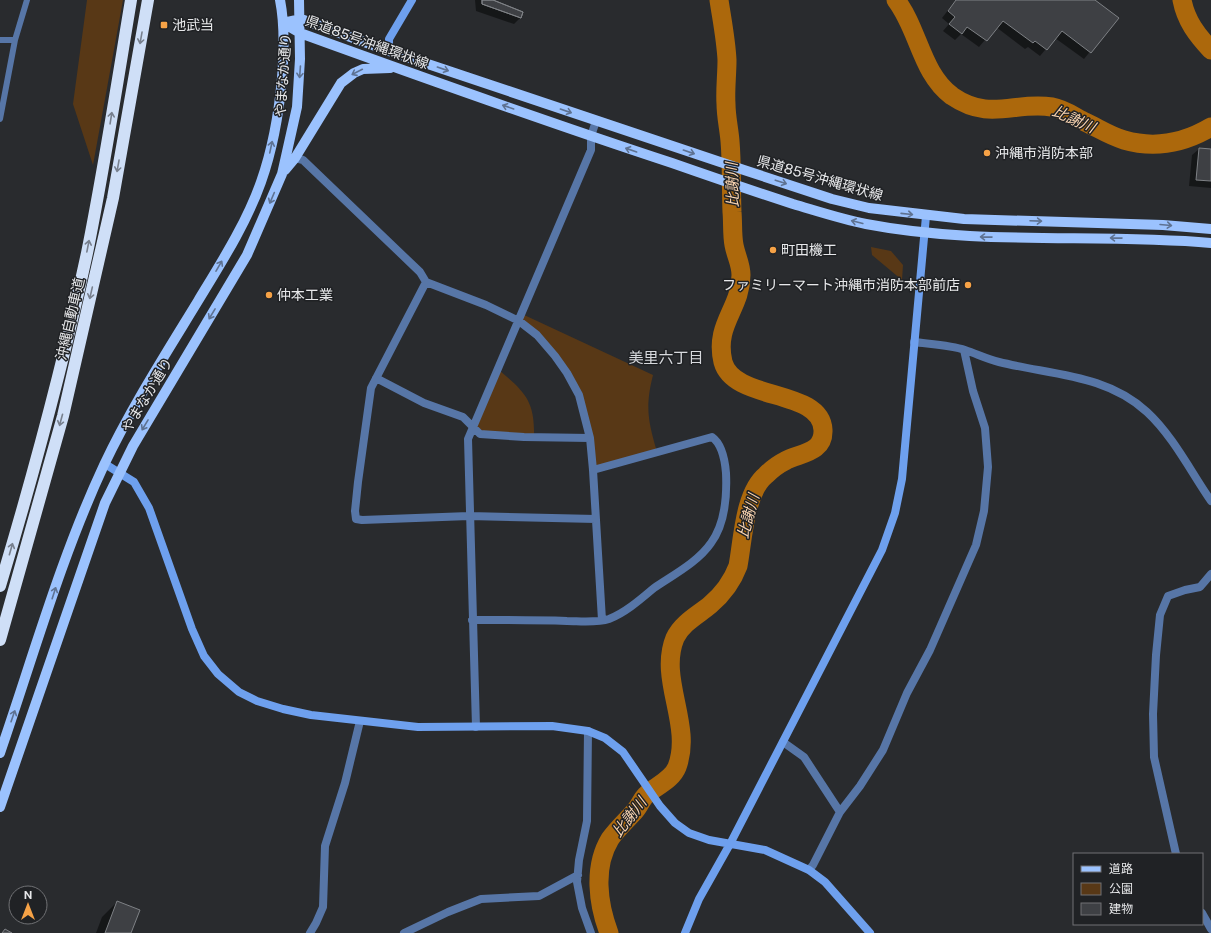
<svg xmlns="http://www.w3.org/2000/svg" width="1211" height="933" viewBox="0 0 1211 933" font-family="'Public Sans','Noto Sans JP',sans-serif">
  <rect width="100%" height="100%" fill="#292b2e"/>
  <path fill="#583816" d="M87,0H123L93,165L73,104Z
    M871,247L891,251L903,265L902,280L872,255Z
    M522,314L653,375C645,407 648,421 657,452L593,470L585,414L567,373L519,321Z
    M499,370C525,392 535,401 534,437L474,430Z"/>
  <path fill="#0007" d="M475,0H490L520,18L514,24L476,11Z
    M956,0H1093L1117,18L1084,59L1055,38L1040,56L1028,47L1025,49L996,27L979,47L961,34L955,40L943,31L949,24L942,18Z
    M1199,149L1211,150V188L1189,186L1192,155Z
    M117,902L130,933H96L102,917Z"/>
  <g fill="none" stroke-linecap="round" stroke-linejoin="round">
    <path stroke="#ac680c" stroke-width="19" d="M896,0C919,30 921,73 952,96C990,122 1014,101 1052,107C1064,109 1075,117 1085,122C1098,128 1110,136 1124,140C1155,149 1184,143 1211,127
      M1182,0C1186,21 1197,35 1211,50
      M609,933C598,904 593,867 610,839C617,829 626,821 634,812C639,807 641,800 646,795C656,786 672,780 677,767C693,725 658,679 675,638C682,623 698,615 710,605C723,594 732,582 738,566C743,540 744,493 766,475C771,470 779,464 785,461C800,453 824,453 823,430C821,388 734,402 723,362C714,324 741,309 741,275C741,264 736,256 734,245C732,235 733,223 732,212C731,188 732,164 730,141C729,129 726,116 726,104C725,90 727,75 727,60C726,40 722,20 719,0"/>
  </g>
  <path fill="#3e4044" stroke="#7e8185" d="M482,0H493L523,12L521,18L482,4Z
    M482,0H493L523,12L521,18L482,4Z
    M956,0H1095L1119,18L1091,53L1062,31L1047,50L1035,41L1033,43L1003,21L987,41L967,27L962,34L949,24L955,17L948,11Z
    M1199,148L1211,149V181L1196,180Z
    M117,901L140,910L131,933H105Z
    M5,929L12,933H2Z"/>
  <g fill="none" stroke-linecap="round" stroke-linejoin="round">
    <path stroke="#5776a7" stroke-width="6" d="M0,40H15
      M0,119L15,40L27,0"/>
    <path stroke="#5776a7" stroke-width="8" d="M295,158L303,160L420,272L426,282L486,305L519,321L537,335L555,356L567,373L579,395L590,438L593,470L602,620
      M426,282L371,388L358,482L355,511L356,519L362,520L469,516L596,519
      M914,342C929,344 951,345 965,350C977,354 987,359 999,362C1051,375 1106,374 1147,412C1173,436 1191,472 1211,501
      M376,378L424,403L463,417L480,434L524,437L590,438
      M472,620C504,620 535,620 567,621C579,621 597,623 609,619C625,613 641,599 654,588C673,575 698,562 711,543C725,524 727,495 726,473C725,461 722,444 712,437L593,470
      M476,727L468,439L591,150V136L596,121
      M588,731L587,821L579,860L577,882L582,908L591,933
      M783,742L804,757L840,812
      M1176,854L1154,757L1153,714L1156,655L1160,615L1168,596L1185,590L1200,587L1211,574
      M809,870L813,865L840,812L860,786L883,750L907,693L930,650L976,545L984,511L988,467L985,428L973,391L964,350
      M1202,913L1211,929
      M310,933L316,923L323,907L325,846L345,783L360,721
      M404,933L448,912L481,899L539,896L578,875"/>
    <path stroke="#6ea0ee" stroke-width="8" d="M389,51V39L412,0
      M105,464L134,482L149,508L192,629L204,656L218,674L239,692L257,701L283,709L311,715L418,727L552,726L588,731L605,738L623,752L660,806L675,823L689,833L709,840L765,850L809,870L825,882L870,933
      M685,933L699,899L730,844L882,550L895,513L902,479L926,216"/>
    <path stroke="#9bc2fe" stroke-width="10" d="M283,23L300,33C424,78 547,122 672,163C712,177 753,191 793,204C817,211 841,219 866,224C980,246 1096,233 1211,243
      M283,23L301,19L389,51L744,170L832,199L869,208L964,219L1163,225L1211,229
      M285,170L295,158L341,83L354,73L363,69L390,68
      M0,753C33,657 61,557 104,465C131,408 165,355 198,301C221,263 246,224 261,182C273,148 279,113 282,78C284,53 285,25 280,0
      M0,807L105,503L133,446L247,255L282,174L297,107L300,59L299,0"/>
    <path stroke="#cfdff7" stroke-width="12" d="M0,586C33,476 63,365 87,253C104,169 117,84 131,0
      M0,640L63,416L113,198L148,0"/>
  </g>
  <defs><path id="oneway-shaft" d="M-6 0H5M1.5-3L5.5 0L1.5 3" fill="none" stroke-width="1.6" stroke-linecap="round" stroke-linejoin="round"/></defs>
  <g stroke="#78808e">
    <use href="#oneway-shaft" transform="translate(141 38) rotate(100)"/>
    <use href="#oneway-shaft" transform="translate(111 118) rotate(-81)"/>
    <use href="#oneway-shaft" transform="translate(118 166) rotate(100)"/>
    <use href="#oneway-shaft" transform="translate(88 246) rotate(-79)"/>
    <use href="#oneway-shaft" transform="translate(91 293) rotate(103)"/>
    <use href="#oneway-shaft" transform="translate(61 420) rotate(105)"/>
    <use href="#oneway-shaft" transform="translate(11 549) rotate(-74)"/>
  </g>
  <g stroke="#5e7292">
    <use href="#oneway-shaft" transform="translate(443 69) rotate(19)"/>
    <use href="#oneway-shaft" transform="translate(300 72) rotate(94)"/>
    <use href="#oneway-shaft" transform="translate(357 72) rotate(153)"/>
    <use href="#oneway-shaft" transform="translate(508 107) rotate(-161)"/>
    <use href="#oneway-shaft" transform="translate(566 111) rotate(19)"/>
    <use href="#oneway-shaft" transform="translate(271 147) rotate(-78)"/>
    <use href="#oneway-shaft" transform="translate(631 150) rotate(-161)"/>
    <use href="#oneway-shaft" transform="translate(689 152) rotate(19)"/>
    <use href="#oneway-shaft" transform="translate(781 182) rotate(18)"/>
    <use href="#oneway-shaft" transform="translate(272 198) rotate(113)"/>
    <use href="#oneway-shaft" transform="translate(907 214) rotate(6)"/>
    <use href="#oneway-shaft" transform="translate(1036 221) rotate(2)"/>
    <use href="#oneway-shaft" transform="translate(857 222) rotate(-166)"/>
    <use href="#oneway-shaft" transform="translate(1166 225) rotate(5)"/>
    <use href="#oneway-shaft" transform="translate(986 237) rotate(-179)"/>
    <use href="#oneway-shaft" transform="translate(1116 238) rotate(-179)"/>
    <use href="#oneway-shaft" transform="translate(219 266) rotate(-60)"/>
    <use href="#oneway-shaft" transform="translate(212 314) rotate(121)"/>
    <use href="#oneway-shaft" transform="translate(145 425) rotate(121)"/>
    <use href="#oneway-shaft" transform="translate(54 593) rotate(-72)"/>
    <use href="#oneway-shaft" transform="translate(13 716) rotate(-71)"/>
  </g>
  <g fill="#f6a246" stroke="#202225" stroke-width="1.5">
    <rect x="160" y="21" width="8" height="8" rx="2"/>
    <circle cx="987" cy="153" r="4"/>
    <circle cx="773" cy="250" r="4"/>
    <circle cx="968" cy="285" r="4"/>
    <circle cx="269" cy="295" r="4"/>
  </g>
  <g text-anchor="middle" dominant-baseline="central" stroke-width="3" stroke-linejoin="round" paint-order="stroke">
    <g font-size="14" fill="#e7e8ea" stroke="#202225" text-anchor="start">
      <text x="172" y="25">池武当</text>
      <text x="995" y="153">沖縄市消防本部</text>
      <text x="781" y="250">町田機工</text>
      <text x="960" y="285" text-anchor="end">ファミリーマート沖縄市消防本部前店</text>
      <text x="277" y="295">仲本工業</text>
    </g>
    <g font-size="14" fill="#e7e8ea" stroke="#202225">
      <text transform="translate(367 42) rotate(20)">県道85号沖縄環状線</text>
      <text transform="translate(283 75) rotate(-86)">やまなか通り</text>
      <text transform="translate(820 178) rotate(16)">県道85号沖縄環状線</text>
      <text transform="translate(70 319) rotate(-77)">沖縄自動車道</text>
      <text transform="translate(147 395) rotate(-59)">やまなか通り</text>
    </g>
    <g font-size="15" font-style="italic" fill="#fad5b2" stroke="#202225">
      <text transform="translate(1074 119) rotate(24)">比謝川</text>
      <text transform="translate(732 185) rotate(-92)">比謝川</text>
      <text transform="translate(748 516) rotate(-75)">比謝川</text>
      <text transform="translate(629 817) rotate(-52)">比謝川</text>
    </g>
    <g font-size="15" fill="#d7d9dd" stroke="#202225">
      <text x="666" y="357">美里六丁目</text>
    </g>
  </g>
  <rect x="1073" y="853" width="130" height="72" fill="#202225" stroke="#707174"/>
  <rect x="1081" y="866" width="20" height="6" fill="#9bc2fe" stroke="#707174"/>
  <text x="1109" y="873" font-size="12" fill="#e7e8ea">道路</text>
  <rect x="1081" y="883" width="20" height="12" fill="#583816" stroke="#707174"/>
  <text x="1109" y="893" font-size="12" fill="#e7e8ea">公園</text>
  <rect x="1081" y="903" width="20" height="12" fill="#3e4044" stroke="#707174"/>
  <text x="1109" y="913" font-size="12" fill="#e7e8ea">建物</text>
  <g transform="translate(28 905)"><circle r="19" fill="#202225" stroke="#707174"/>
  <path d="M0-3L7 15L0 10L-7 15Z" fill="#f6a246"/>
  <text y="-6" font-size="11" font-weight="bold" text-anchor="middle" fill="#e7e8ea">N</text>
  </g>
</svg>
